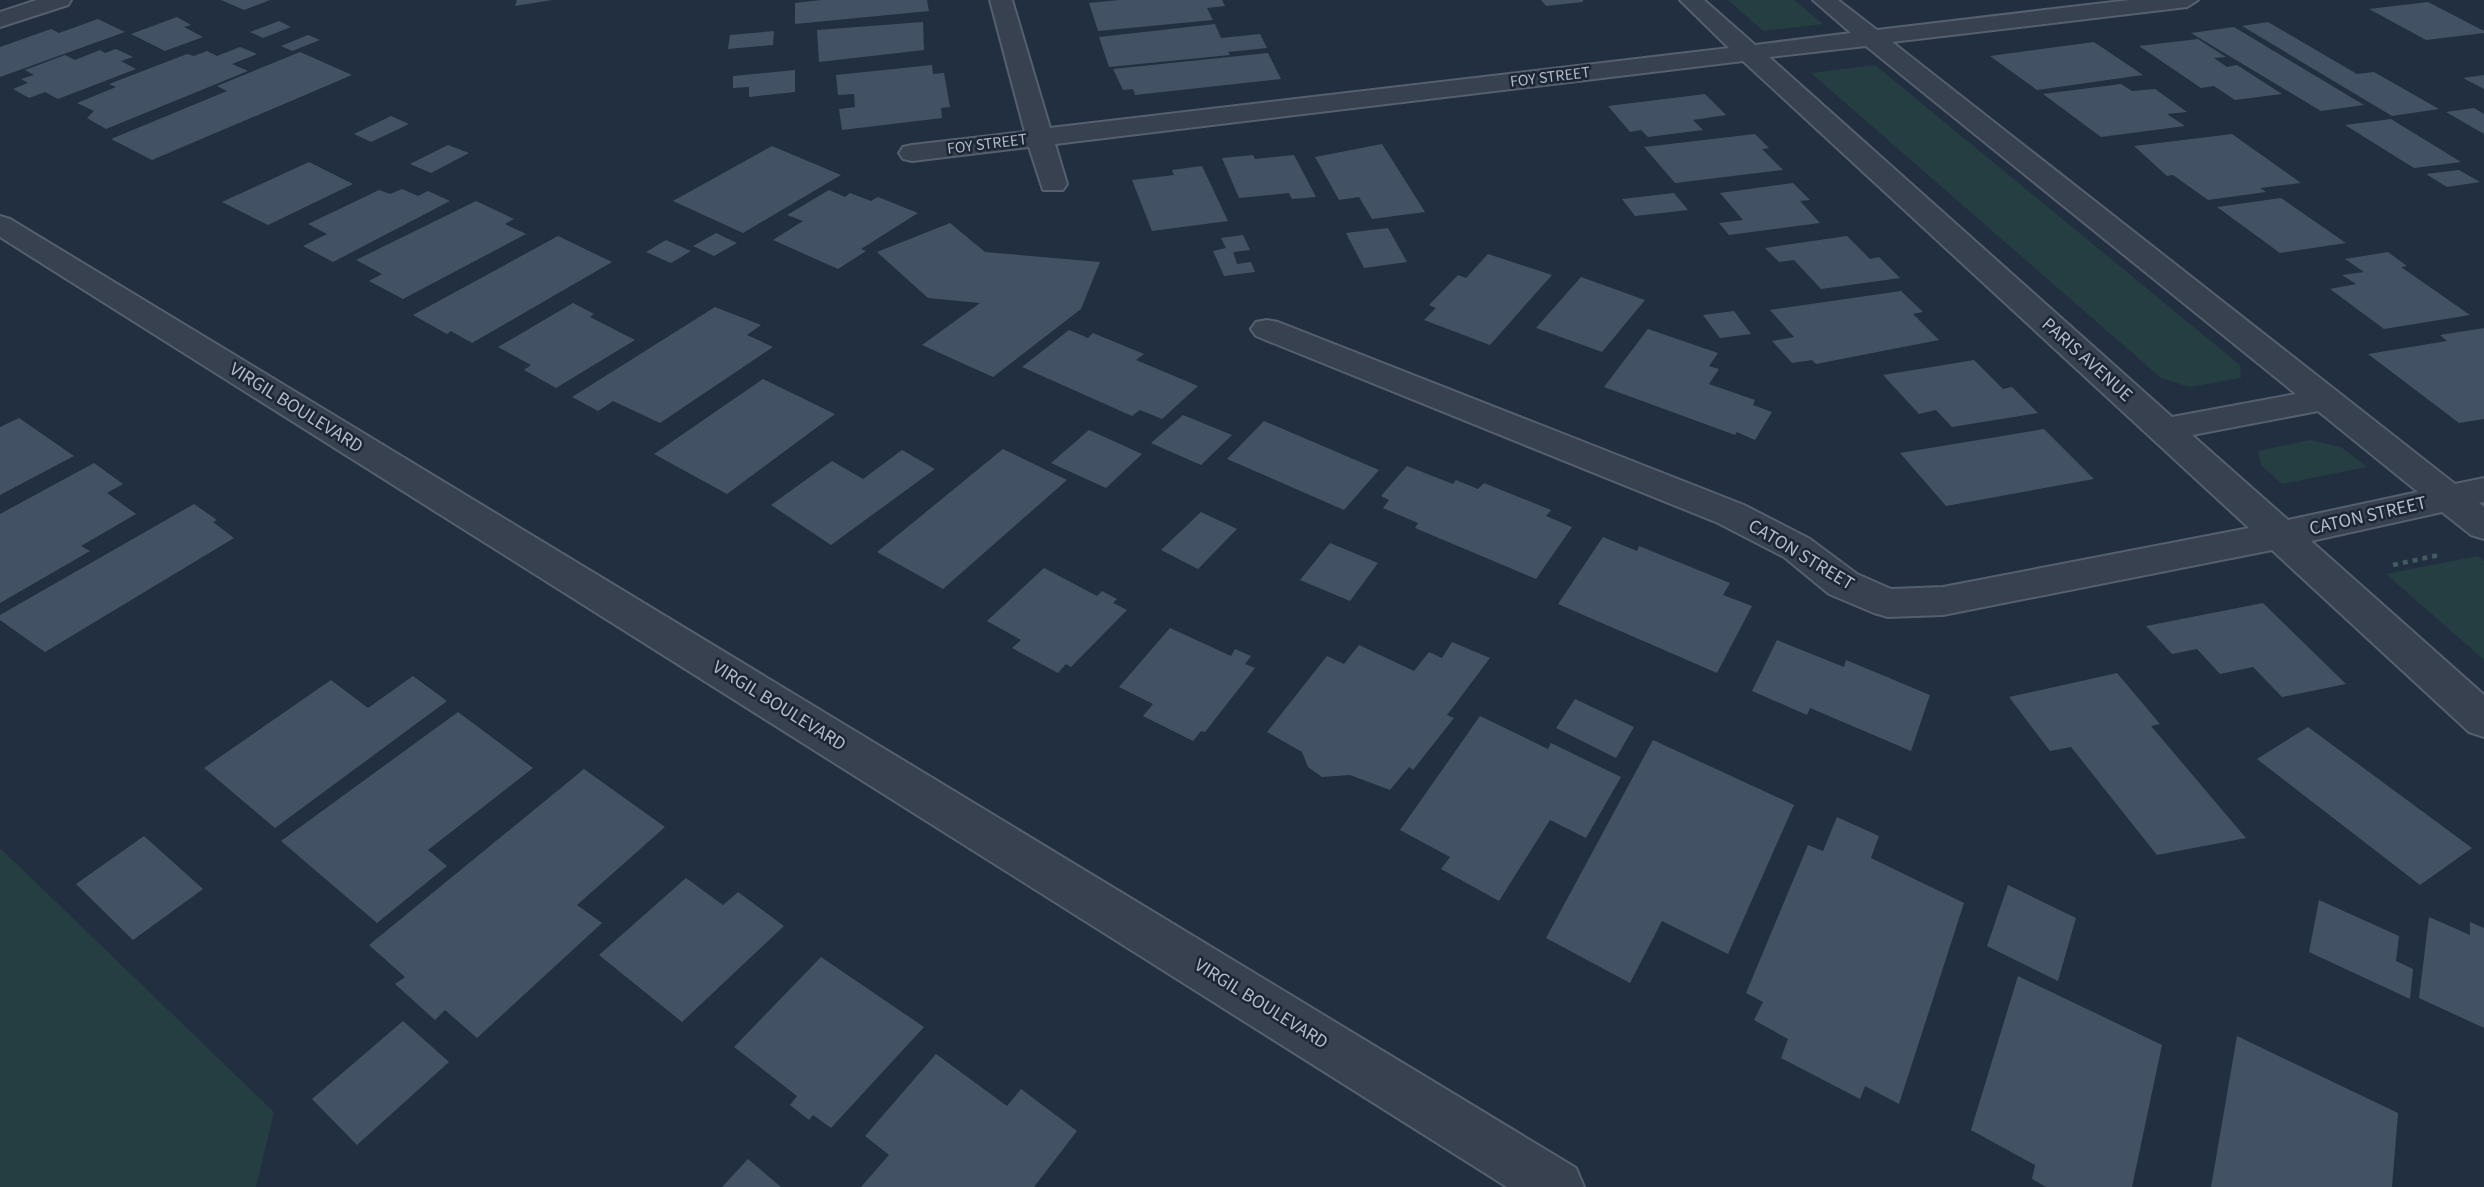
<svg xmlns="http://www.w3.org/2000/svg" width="2484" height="1187" viewBox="0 0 2484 1187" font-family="'Source Sans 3',sans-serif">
  <rect width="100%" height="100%" fill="#222f40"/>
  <path fill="#253e41" d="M1728,0H1794L1823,24L1763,31Z
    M1875,65L2240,365L2241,378L2189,387L2161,378L1811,73Z
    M2310,440L2341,447L2367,467L2282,484L2261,465L2258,451Z
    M2478,556L2484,561V660L2386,574Z
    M0,848L274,1112L256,1187H0Z"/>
  <path fill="#435164" d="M221,0H270L244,10Z
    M517,0H552L515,6Z
    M821,0H927L929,11L795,24V3Z
    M1119,0H1222L1225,6L1207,8L1213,20L1098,31L1089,3Z
    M1541,0H1583V2L1546,6Z
    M2428,2L2484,31V33L2426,40L2369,9Z
    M177,17L191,25L184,27L203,37L165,51L131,34Z
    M98,19L125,32L0,77V47L51,29L59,33Z
    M279,21L291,27L263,38L250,32Z
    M923,22L924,50L819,62L817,30Z
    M2268,22L2357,74L2374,72L2439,109L2392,116L2242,26Z
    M1215,24L1221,38L1260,34L1267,48L1228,52L1230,55L1109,67L1099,37Z
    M2234,27L2364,105L2321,111L2191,33Z
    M774,31L773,45L728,49L730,35Z
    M308,35L320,40L292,51L281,46Z
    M2198,39L2226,57L2214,58L2227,67L2237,65L2282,94L2235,100L2214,86L2201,88L2139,46Z
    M2094,42L2143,75L2037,90L1990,56Z
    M240,47L257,54L232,64L248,71L106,129L87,118L94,111L77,103L116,87L109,84L187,54L194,56L207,51L217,56Z
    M116,49L133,57L121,61L136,69L58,99L45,92L29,98L13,89L28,83L21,79L34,75L25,70L65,55L75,60L100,50L105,53Z
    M300,52L352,75L152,160L111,139L227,91L217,86Z
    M1268,53L1281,79L1135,95L1133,89L1123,90L1113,69Z
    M932,65L933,74L944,73L950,107L941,108L942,118L842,130L839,109L855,107L854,94L838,95L836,75Z
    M795,70V92L749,97V87L733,88V76Z
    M2484,75V89L2463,78Z
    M2121,84L2132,91L2155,89L2187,112L2167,114L2185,126L2101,137L2043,94Z
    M1705,94L1726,115L1693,120L1703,130L1648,137L1641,130L1630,132L1608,106Z
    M2474,108L2484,114V134L2446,112Z
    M391,116L409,124L371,142L354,134Z
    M2391,119L2461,162L2414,168L2345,125Z
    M1755,134L1769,148L1762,149L1783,170L1675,183L1644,147Z
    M2232,134L2301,183L2260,188L2266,192L2208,200L2173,175L2167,176L2134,146Z
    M1382,144L1425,212L1372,219L1359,197L1339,200L1315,157Z
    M448,145L469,153L431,173L410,164Z
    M772,146L841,175L743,233L673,201Z
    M1253,155L1255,159L1294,155L1316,197L1292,199L1289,193L1239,198L1222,158Z
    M309,162L353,184L268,225L222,202Z
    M1202,166L1228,221L1152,231L1132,180L1174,175L1172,170Z
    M2459,170L2480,182L2447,187L2426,174Z
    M1793,183L1810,200L1800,201L1820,223L1729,235L1719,223L1743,220L1720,193Z
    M402,189L418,196L428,191L450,201L333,262L303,246L327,234L308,224L379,190L390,194Z
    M829,190L845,197L850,193L871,201L878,197L918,213L861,249L866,251L838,269L773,240L803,221L787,215Z
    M1674,193L1688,210L1635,216L1622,199Z
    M2281,198L2346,243L2280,253L2217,207Z
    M476,201L514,219L505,224L526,234L403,299L369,281L382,274L356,260Z
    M950,223L985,252L1100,262L1081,309L993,377L922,345L980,303L928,298L877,252Z
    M1388,228L1407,262L1364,268L1346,233Z
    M716,233L737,243L714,256L693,246Z
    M1243,235L1250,250L1233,252L1237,264L1251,262L1255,272L1224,276L1213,251L1226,248L1221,238Z
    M558,236L612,262L472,343L451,331L447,334L413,315Z
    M1847,236L1870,259L1879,257L1900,278L1821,289L1794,260L1779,262L1765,248Z
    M666,240L691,251L671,263L646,252Z
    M2388,252L2407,266L2401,267L2470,315L2384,329L2330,289L2356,284L2342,275L2364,272L2345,259Z
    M1488,254L1552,275L1490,345L1424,320L1436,308L1429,305L1458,275L1466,278Z
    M1581,277L1645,300L1602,352L1536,328Z
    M1901,291L1923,312L1913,314L1939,340L1816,364L1812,360L1792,363L1772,341L1794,337L1770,310Z
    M573,303L594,314L590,317L635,340L556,388L524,370L531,365L498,347Z
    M715,307L761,325L747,335L773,347L660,423L613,401L598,411L572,397Z
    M1734,311L1751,334L1720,338L1703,315Z
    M2484,328V419L2459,423L2368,354L2447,341L2440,335Z
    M1648,329L1718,353L1709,366L1719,369L1709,384L1755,400L1753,405L1772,412L1755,440L1737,432L1735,435L1604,387Z
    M1069,330L1088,338L1093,333L1144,354L1136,360L1198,386L1162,419L1140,410L1132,416L1022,367Z
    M1974,360L2003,389L2012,387L2038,413L1952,427L1936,410L1919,414L1883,375Z
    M763,379L835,414L727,494L654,454Z
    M1183,415L1232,435L1201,465L1151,443Z
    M19,418L74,456L0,495V427Z
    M1264,421L1379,470L1344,510L1227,459Z
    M2044,429L2094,479L1946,506L1900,453Z
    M1089,430L1142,454L1106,488L1051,463Z
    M1003,449L1067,480L943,589L877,552Z
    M902,450L935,469L831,545L771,505L832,461L863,479Z
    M94,463L123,484L107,493L136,514L81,546L90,551L0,603V514Z
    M1407,466L1453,484L1456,480L1478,489L1484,483L1551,510L1546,516L1572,527L1536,579L1415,528L1418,523L1383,508L1389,500L1381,496Z
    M194,504L217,520L213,522L234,538L45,652L0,620V615Z
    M1201,512L1237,529L1198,569L1161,550Z
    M1603,537L1637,551L1639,546L1730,583L1723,595L1752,606L1717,673L1558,604Z
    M1330,543L1378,563L1350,601L1300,580Z
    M1044,568L1097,596L1102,591L1117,599L1113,603L1127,610L1071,667L1066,664L1058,673L1012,648L1021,640L987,621Z
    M2263,603L2346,684L2282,697L2253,667L2220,674L2197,649L2172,654L2146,626Z
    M1170,628L1231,656L1235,649L1251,656L1245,664L1255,668L1205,732L1201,731L1193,741L1143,716L1153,704L1119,687Z
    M1777,640L1844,667L1846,660L1930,695L1911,751L1810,708L1807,715L1752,691Z
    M1452,642L1490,658L1447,715L1454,718L1413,770L1409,767L1390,790L1350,775L1322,777L1308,767L1302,752L1267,732L1327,656L1344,664L1359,645L1414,671L1429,652L1442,658Z
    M2117,673L2160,724L2151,726L2246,838L2157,855L2071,747L2050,751L2009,697Z
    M413,676L447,701L275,828L204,768L331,680L368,708Z
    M1575,699L1634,727L1616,758L1556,728Z
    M458,712L533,768L428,850L447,866L377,923L281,841Z
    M1480,716L1548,749L1551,743L1621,777L1586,838L1550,820L1499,901L1441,869L1450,857L1400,830Z
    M2308,727L2472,848L2420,885L2257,759Z
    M1653,740L1794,805L1728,954L1662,921L1630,983L1546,938Z
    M584,769L665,827L577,905L602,923L477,1038L445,1010L435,1020L395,984L405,977L369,945Z
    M1837,817L1879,836L1871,858L1964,903L1899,1104L1865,1086L1860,1099L1781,1058L1788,1039L1754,1020L1763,1002L1746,993L1808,845L1823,851Z
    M144,836L203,889L133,940L76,884Z
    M686,878L723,905L738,892L784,926L682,1022L599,955Z
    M2008,885L2076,918L2058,981L1987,946Z
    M2319,900L2399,936L2396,961L2413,969L2410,999L2309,952Z
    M2429,917L2470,935V922L2484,928V1028L2419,998Z
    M821,957L924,1027L831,1128L813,1115L809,1120L790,1105L797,1096L734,1047Z
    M2018,976L2162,1045L2132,1187H2046L2032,1179L2035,1165L1971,1130Z
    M403,1021L449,1062L357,1145L312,1099Z
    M2237,1036L2398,1113L2392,1187H2211Z
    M936,1054L1007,1106L1021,1089L1077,1131L1034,1187H861L889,1155L865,1136Z
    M748,1159L781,1187H722Z"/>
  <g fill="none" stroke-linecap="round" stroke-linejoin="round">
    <g stroke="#555f6d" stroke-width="4">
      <path id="minor" d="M37,0H71L68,5L0,27V12Z
        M990,0H1012L1050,128L1729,48L1680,0H1704L1755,45L1851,33L1813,0H1838L1877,30L2130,0H2198L2187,7L1892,42L2455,484L2484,478V502L2479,503L2484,507V539L2471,535L2442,512L2311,541L2484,695V737L2469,732L2272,550L1943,615L1888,617L1874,613L1829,594L1784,557L1718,523L1256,336L1251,329L1256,322L1267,320L1278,322L1744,505L1810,539L1857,574L1891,589L1943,587L2249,528L1743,61L1055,144L1067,184L1063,190H1043L1029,147L912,161L903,159L899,153L903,147L912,145L1025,132ZM1866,46L2296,394L2172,417L1769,57ZM2318,411L2418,492L2288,520L2192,435Z
        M0,216L10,219L1576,1168L1584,1187H1507L0,237Z"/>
    </g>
    <path stroke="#435b5e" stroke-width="4.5" stroke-dasharray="5 5" stroke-linecap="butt" d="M2393,565L2439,555"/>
    <use href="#minor" fill="#37414f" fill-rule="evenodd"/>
  </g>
  <g text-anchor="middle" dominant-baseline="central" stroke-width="5" stroke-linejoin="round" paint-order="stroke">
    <g font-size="16" fill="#b3bcca" stroke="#1c2634">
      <text transform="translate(1550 77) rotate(-7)">FOY STREET</text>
      <text transform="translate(987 144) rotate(-7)">FOY STREET</text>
    </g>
    <g font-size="19" fill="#b3bcca" stroke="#1c2634">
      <text transform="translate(2087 360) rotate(42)">PARIS AVENUE</text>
      <text transform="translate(296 408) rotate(32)">VIRGIL BOULEVARD</text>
      <text transform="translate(2368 516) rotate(-13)">CATON STREET</text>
      <text transform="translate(1801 555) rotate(31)">CATON STREET</text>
      <text transform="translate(779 706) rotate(32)">VIRGIL BOULEVARD</text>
      <text transform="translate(1261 1004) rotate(32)">VIRGIL BOULEVARD</text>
    </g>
  </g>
</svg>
